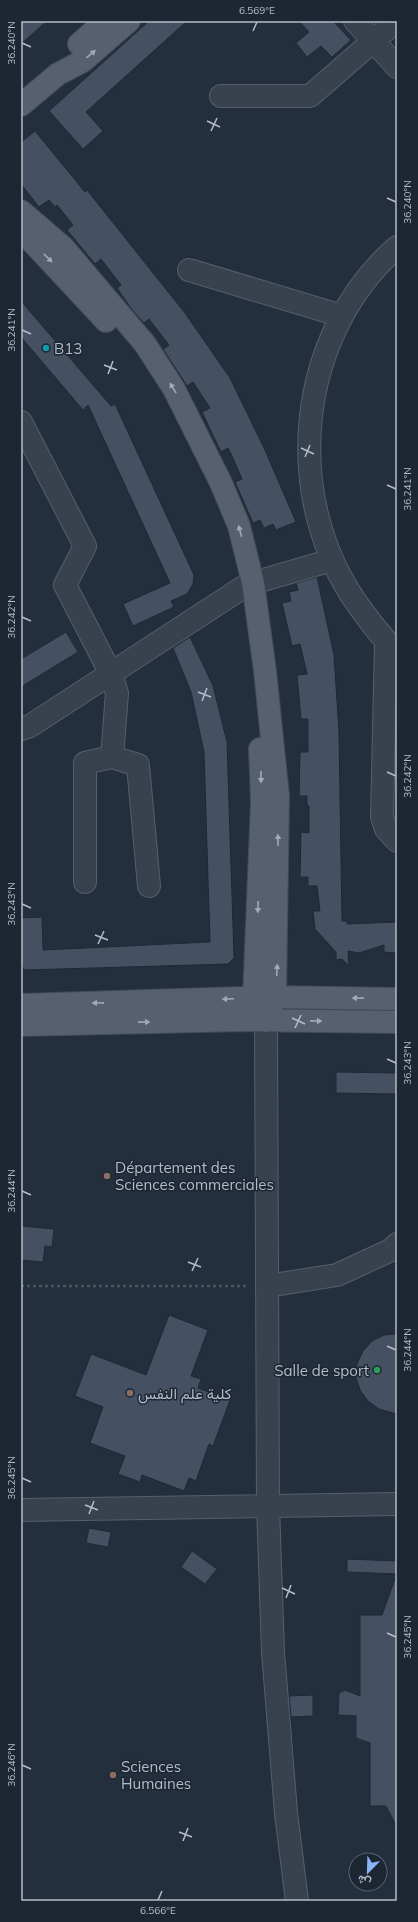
<svg xmlns="http://www.w3.org/2000/svg" width="418" height="1922" viewBox="0 0 418 1922" font-family="Mulish,Vazirmatn,sans-serif">
  <rect width="100%" height="100%" fill="#242f3e"/>
  <path fill="#455162" stroke="#1f2835" d="M21,21H47L21,44Z
    M149,21H187L86,112L103,131L83,149L49,111Z
    M299,21H333L351,40L332,57L321,46L307,57L296,43L309,32Z
    M35,131L85,192L87,190L185,313L230,378L265,450L296,522L276,530L273,524L264,528L260,520L253,523L235,482L242,479L232,456L228,448L221,452L202,412L210,408L193,382L187,386L163,349L169,345L149,319L144,323L132,310L117,288L121,285L101,259L95,264L67,230L73,225L57,205L55,207L49,200L39,207L21,184V142Z
    M21,301L111,406L115,404L194,575L193,584L187,594L171,601L174,607L133,626L123,604L170,583L88,405L83,410L21,337Z
    M317,577L334,655L339,733L342,921H347V924L397,922V953L384,952V945L359,953L348,951L349,966L342,959L336,960V952L315,929L313,911H320L317,886H308V877H300L301,832L309,833V806L307,805V796H299L300,752H308V719H301L297,675L307,674L300,644L292,646L282,603L291,601L289,592L298,590L296,583Z
    M66,632L78,652L21,687V659Z
    M190,637L213,686L227,742L234,958L228,964L24,970L21,964V918L42,917L43,950L210,942L204,752L191,692L173,648Z
    M336,1072L397,1073V1094L336,1093Z
    M21,1226L54,1229L52,1247L45,1246L43,1262L21,1260Z
    M169,1315L208,1330L191,1376L201,1379L198,1388L230,1400L213,1446L209,1444L196,1481L189,1478L184,1491L142,1475L140,1482L118,1474L125,1456L90,1443L103,1407L75,1396L91,1354L146,1375Z
    M397,1334V1414L379,1409L368,1401L360,1390L356,1377L357,1364L363,1351L372,1341L384,1335Z
    M89,1528L111,1532L108,1547L86,1543Z
    M192,1551L217,1569L205,1584L181,1567Z
    M347,1559L397,1561V1574L347,1572Z
    M395,1579H397V1827L386,1806H370V1743L356,1738V1716L338,1715L339,1693L345,1690L360,1696V1615H382Z
    M313,1695V1716L291,1717L289,1696Z"/>
  <g fill="none" stroke-linecap="round" stroke-linejoin="round">
    <g stroke="#565f6c" stroke-width="24">
      <path id="minor" d="M355,21L397,67
        M221,96H310L396,21
        M397,247C296,335 281,497 358,605C370,621 381,638 397,651
        M189,270L342,316
        M21,422L85,546L65,585L111,674L117,693L112,757
        M386,642L382,817L386,829L397,841
        M21,729L30,726L242,588L253,583L332,560
        M85,882V763L112,757L138,765L149,886
        M266,1021L268,1506L273,1652L286,1813L297,1901
        M267,1286L337,1275L391,1250L397,1244
        M21,1510L397,1504"/>
    </g>
    <g stroke="#414a57" stroke-width="24">
      <path id="major" d="M79,44L105,21
        M21,105L58,74L83,61L129,21
        M21,211L63,247L145,344L174,389L221,483L239,526L253,583L265,671L278,796L275,997L266,1021
        M21,230L106,321
        M260,749L262,802L254,998L266,1021
        M21,1005L275,997L397,999
        M21,1025L244,1020L397,1022"/>
    </g>
    <path stroke="#44595c" stroke-width="2.5" stroke-dasharray="3 3" stroke-linecap="butt" d="M21,1286H249"/>
    <use href="#minor" stroke="#38414e" stroke-width="22"/>
    <use href="#major" stroke="#56606e" stroke-width="22"/>
  </g>
  <defs><path id="oneway-solid" d="M-6-.8H1V-3.2L6.5 0L1 3.2V.8H-6Z"/></defs>
  <g fill="#a1aab7">
    <use href="#oneway-solid" transform="translate(91 54) rotate(-41)"/>
    <use href="#oneway-solid" transform="translate(48 258) rotate(45)"/>
    <use href="#oneway-solid" transform="translate(173 388) rotate(-121)"/>
    <use href="#oneway-solid" transform="translate(240 531) rotate(-105)"/>
    <use href="#oneway-solid" transform="translate(261 777) rotate(89)"/>
    <use href="#oneway-solid" transform="translate(278 840) rotate(-90)"/>
    <use href="#oneway-solid" transform="translate(258 907) rotate(92)"/>
    <use href="#oneway-solid" transform="translate(277 970) rotate(-87)"/>
    <use href="#oneway-solid" transform="translate(358 998) rotate(-179)"/>
    <use href="#oneway-solid" transform="translate(228 999) rotate(177)"/>
    <use href="#oneway-solid" transform="translate(98 1003) rotate(179)"/>
    <use href="#oneway-solid" transform="translate(316 1021) rotate(1)"/>
    <use href="#oneway-solid" transform="translate(144 1022) rotate(-1)"/>
  </g>
  <path fill="none" stroke="#b4bcc9" stroke-width="1.5" d="M253,31L257,22M22,43L31,47M207,121L220,127M211,131L217,118M387,198L396,202M22,330L31,334M104,365L117,370M108,374L113,361M301,448L314,454M305,457L310,445M387,485L396,489M22,617L31,621M198,692L211,697M202,701L207,688M387,772L396,776M22,904L31,908M95,935L108,940M98,944L104,931M292,1018L305,1024M295,1028L301,1015M387,1059L396,1063M22,1191L31,1195M188,1262L201,1267M192,1271L198,1258M387,1346L396,1350M22,1478L31,1482M85,1505L98,1510M89,1514L94,1501M282,1588L295,1594M286,1598L291,1585M387,1633L396,1637M22,1765L31,1769M179,1832L192,1837M183,1841L188,1828M158,1900L162,1891"/>
  <circle fill="#0f9aa8" stroke="#1d2633" stroke-width="1.5" cx="46" cy="348" r="4"/>
  <g fill="#8d6e63" stroke="#1d2633" stroke-width="1.5">
    <circle cx="107" cy="1176" r="4"/>
    <circle cx="130" cy="1393" r="4"/>
    <circle cx="113" cy="1775" r="4"/>
  </g>
  <circle fill="#2e9e5b" stroke="#1d2633" stroke-width="1.5" cx="377" cy="1370" r="4"/>
  <g text-anchor="middle" dominant-baseline="central" stroke-width="3" stroke-linejoin="round" paint-order="stroke">
    <g font-size="15" fill="#b4bcc9" stroke="#1d2633" text-anchor="start">
      <text x="54" y="348">B13</text>
      <text x="115" y="1167">Département des<tspan x="115" dy="17">Sciences commerciales</tspan></text>
      <text x="369" y="1370" text-anchor="end">Salle de sport</text>
      <text x="138" y="1393">كلية علم النفس</text>
      <text x="121" y="1766">Sciences<tspan x="121" dy="17">Humaines</tspan></text>
    </g>
  </g>
  <rect width="418" height="1922" fill="none" stroke="#1d2633" stroke-width="44"/>
  <g transform="translate(368 1872) rotate(203)"><circle r="19" fill="#1d2633" stroke="#59626f"/>
  <path d="M0-3L7 15L0 10L-7 15Z" fill="#8ab4f8"/>
  <text y="-6" font-size="11" font-weight="bold" text-anchor="middle" fill="#b4bcc9">ش</text>
  </g>
  <rect x="22" y="22" width="374" height="1878" fill="none" stroke="#b4bcc9" stroke-width="1.5"/>
  <g font-size="10" text-anchor="middle" fill="#b4bcc9">
    <text x="257" y="14">6.569°E</text>
    <text transform="translate(11 43) rotate(-90)" y="4">36.240°N</text>
    <text transform="translate(407 202) rotate(-90)" y="4">36.240°N</text>
    <text transform="translate(11 330) rotate(-90)" y="4">36.241°N</text>
    <text transform="translate(407 489) rotate(-90)" y="4">36.241°N</text>
    <text transform="translate(11 617) rotate(-90)" y="4">36.242°N</text>
    <text transform="translate(407 776) rotate(-90)" y="4">36.242°N</text>
    <text transform="translate(11 904) rotate(-90)" y="4">36.243°N</text>
    <text transform="translate(407 1063) rotate(-90)" y="4">36.243°N</text>
    <text transform="translate(11 1191) rotate(-90)" y="4">36.244°N</text>
    <text transform="translate(407 1350) rotate(-90)" y="4">36.244°N</text>
    <text transform="translate(11 1478) rotate(-90)" y="4">36.245°N</text>
    <text transform="translate(407 1637) rotate(-90)" y="4">36.245°N</text>
    <text transform="translate(11 1765) rotate(-90)" y="4">36.246°N</text>
    <text x="158" y="1914">6.566°E</text>
  </g>
</svg>
